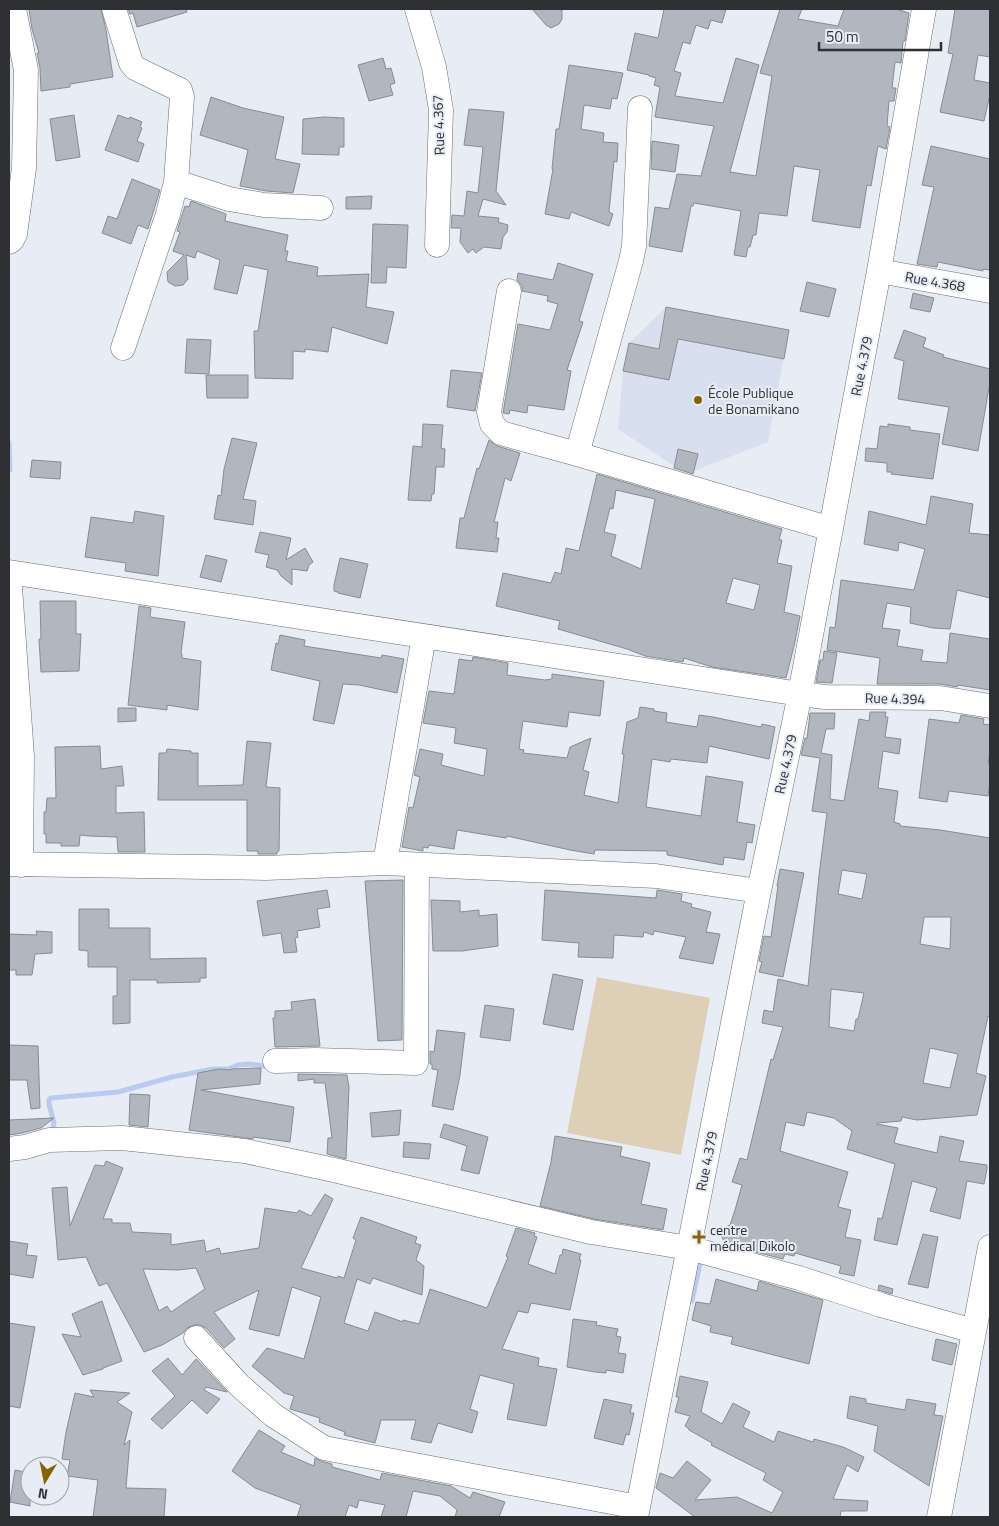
<svg xmlns="http://www.w3.org/2000/svg" width="999" height="1526" viewBox="0 0 999 1526" font-family="'Titillium Web',sans-serif">
  <rect width="100%" height="100%" fill="#e8edf5"/>
  <path fill="#d8e0f0" d="M666,307L789,330L768,442L694,471L674,466L618,429L623,371L629,343Z"/>
  <path fill="#ded0b7" d="M597,977L710,998L681,1155L567,1133Z"/>
  <g fill="none" stroke-linecap="round" stroke-linejoin="round">
    <path stroke="#b9ccf0" stroke-width="5" d="M9,443L10,470
      M52,1132L54,1123L49,1104V1100L51,1098L118,1092L172,1077L213,1069H228L238,1065L250,1064L271,1067
      M692,1301L701,1259"/>
  </g>
  <path fill="#b2b7bf" stroke="#878c94" fill-rule="evenodd" d="M29,9H101L106,30L113,77L70,84V87L41,91L40,68L37,53H39L32,29Z
    M128,9H186L187,12L137,27L133,13L130,14Z
    M532,9H562V19L559,24L551,28L546,25Z
    M664,9H726L722,23L711,20L708,29L696,25L690,44L683,42L674,71L681,73L675,96L723,103L736,58L759,65L730,172L756,176L772,76L760,73L780,9H802L798,19L838,26L844,9H896L909,13L905,41H903L901,63L895,62L892,88H896L894,101H889L887,126L890,127L886,149L878,146L871,186L867,185L860,228L812,221L820,170L794,166L787,216L759,213L756,235H753L750,247H748L746,257L734,255L741,211L694,203L693,206H691L682,252L649,246L655,207L669,209L677,174L701,176L714,126L655,117L660,87L654,85L656,78L649,76V75L627,70L635,33L658,38Z
    M955,9H990V57L978,55L974,80L990,83V94L984,121L940,112L953,54L948,53Z
    M383,58L386,69L391,68L395,83L390,85L393,95L369,101L358,65Z
    M569,65L623,73L617,99L612,98L610,109L584,105L581,129L604,133L603,142L618,143L617,162L614,161L609,212L613,214L609,226L571,212L569,219L545,214L553,169H552L556,129H559Z
    M211,97L243,108L284,117L275,159L300,164L293,193L266,191L240,186L248,150L200,135Z
    M469,109L504,112L496,191L506,205L483,199L478,216L499,218L498,222L508,225L507,232L503,237L501,249L484,247L476,253L473,249L468,253L460,242L461,228H451L452,215L464,216L467,191L478,193L483,147L464,145Z
    M74,115L80,157L56,161L50,119Z
    M118,115L129,119L130,117L142,122L140,127L142,128L137,141L144,144L138,162L105,150Z
    M324,117L344,118V147H339V155L302,154L303,119Z
    M652,141L679,145L675,172L651,169Z
    M931,146L990,159V270L983,269V271L938,262L937,267L917,264L934,187L922,185Z
    M132,179L160,190L148,229L138,225L131,244L102,233L108,216L117,219Z
    M372,196L371,209H346V197Z
    M191,201L226,214L225,221L288,235L285,251H288L286,261L318,267L317,276L369,274L366,307L394,312L387,344L332,327L328,352L305,349V352L293,351V379L255,378L254,331H258L268,270L244,265L237,294L214,289L220,260L197,251L195,258L186,255L188,279L183,285L175,286L168,282L167,272L184,255L173,251L180,232L177,231L185,206L189,207Z
    M373,224L408,225L406,268L387,267L386,283H371Z
    M558,263L593,274L579,321L583,322L567,370L571,371L564,410L528,405L527,413L510,410L509,414L503,413L518,324L550,330L558,304L547,301L548,296L522,291V286L517,280L518,273L553,280Z
    M807,282L836,289L829,317L800,311Z
    M913,293L934,298L930,312L910,308Z
    M666,307L789,330L784,359L678,339L669,380L623,371L629,343L659,349Z
    M904,330L926,338L923,347L944,355L943,357L990,369V382L978,451L942,444L949,407L898,399L904,361L894,358Z
    M187,339L211,340L209,374L185,373Z
    M451,370L482,373L475,411L447,407Z
    M206,375H248V398H207Z
    M423,424L443,425L441,448L445,449L444,467H436L434,494H432L431,501L408,500L413,446L422,447Z
    M888,424L910,427V430L940,434L933,479L891,474L892,472H887V463L865,461L866,448L877,449L880,426L888,427Z
    M232,438L257,443L243,499L256,501L253,525L214,519L218,495L221,496L224,469Z
    M489,440L497,446L520,453L511,481L505,478L494,522H498L496,538H499L497,552L456,548L460,518H464L477,468L479,469Z
    M678,449L698,454L693,474L674,468Z
    M32,460L61,462L60,479L30,477Z
    M597,474L782,529L779,540H782L777,563L792,566L784,612L800,616L795,642L786,678L712,667L684,658L683,662L645,656L627,649L558,629L560,621L496,606L503,573L551,583L555,572L561,574L566,548L579,551ZM616,490L655,499L641,569L611,556L616,535L604,532L610,508L613,509ZM733,578L760,585L754,610L726,603Z
    M931,496L973,504L969,533L990,535V598L957,590L950,629L933,628L910,623L911,607L887,603L882,628L900,630L897,646L923,650L921,661L947,663L950,633L990,639V690L958,685L957,687L940,684H877L880,658L827,650L830,627L835,628L841,580L914,590L925,549L899,542L898,551L864,544L869,511L926,525Z
    M135,511L164,516L158,576L125,571L126,563L85,557L91,517L133,523Z
    M260,532L291,538L286,560L305,548L313,562L309,565L307,571L292,569V585L281,576L277,570L266,567L269,555L255,552Z
    M206,555L227,560L221,582L200,577Z
    M340,558L368,564L360,598L338,593V592L334,591V585Z
    M40,601H76V634H81L79,671L41,672L39,639H41Z
    M139,606L151,608L150,617L185,622L181,653L182,654V658L201,661L198,710L167,705V710L128,705Z
    M280,635L305,640L304,646L381,658L382,655L404,659L397,693L359,685L343,684L334,724L313,720L320,681L271,670L276,643L278,644Z
    M824,651L837,653L832,683L816,682L820,660H823Z
    M473,657L508,663L507,675L545,680L552,679V674L604,681L600,716L569,712L567,727L523,721L519,749L524,750L523,753L567,758L570,747L591,738L583,770L589,772L584,795L618,803L624,754H622L627,722L638,718L640,707L654,709V711L667,713L666,722L697,727L699,715L713,717L761,727L762,724L775,727L769,759L709,746L707,763L671,759L670,762L652,759L646,807L701,816L706,776L743,782L737,822L755,825L752,843L747,842L744,860L724,857L723,865L667,855V851L595,850L594,854L570,850L507,836L506,838L457,830L454,849L429,845L428,848L423,847V851L402,847L409,807L413,808L420,777L414,775L420,749L443,754L441,765L484,776L487,749L454,743L456,728L423,723L429,691L454,694L459,659L472,661Z
    M118,708H136V721L118,722Z
    M870,712H886L885,717H888L885,737L901,739L899,754L883,751L878,788L898,791L894,822L900,824V826L940,830L990,838V1017L988,1016L976,1073L986,1076L977,1115L917,1120L902,1117L901,1121L877,1123V1124L898,1128L894,1143L937,1153L940,1136L964,1141L959,1161L987,1165V1169L984,1184L967,1181L960,1219L930,1211L937,1188L912,1181L897,1245L874,1240L878,1218L882,1219L895,1164L847,1149L852,1131L834,1118L807,1112L804,1126L786,1122L780,1151L848,1172L838,1207L851,1210L845,1237L861,1240L854,1276L839,1273L841,1266L795,1253L794,1256L785,1254L783,1259L725,1244L722,1237L724,1228L730,1225L735,1210L742,1185L732,1182L740,1158L747,1160L771,1059L773,1060L783,1027L762,1023L764,1010L773,1012L778,979L808,986L819,875L827,813L812,811L820,758L801,755L805,738L807,739L810,713H835L834,729H826L821,753L832,755L830,799L844,801L859,719L869,721ZM842,870L867,874L862,899L838,894ZM924,917H951L950,949L920,944ZM831,989L864,993L858,1019H856L854,1031L829,1027ZM930,1048L958,1054L950,1088L923,1083Z
    M961,715L984,719L983,724L990,725V752L988,764H990V781L988,796L949,791L947,802L919,798L929,719L959,723Z
    M247,741L271,743L266,787L280,788L279,851L277,852V854H258V851H247V800H158L159,753H166L167,749L191,751V753H198V786L243,785Z
    M100,746L101,769L122,766L124,786H116V813L144,812L145,852H118L117,837L89,836L80,835L79,846H61V843H46V834H44V812H46L47,798H56L55,747Z
    M780,869L804,873L783,977L759,972L762,962L759,961L764,936L771,937L778,886H777Z
    M403,880L402,1040L378,1041L365,881Z
    M327,890L330,907L317,909L320,927L297,931L298,937L295,938L297,952L284,953L281,933L263,936L257,901Z
    M545,890L656,898L657,890L682,894L681,901L692,904L691,907L711,912L706,932L720,934L713,964L679,958L686,937L654,931L653,935L644,932L643,937L614,935L613,958L578,957L579,943L542,940Z
    M431,900L460,901V912L479,910V916L497,914L498,946L462,951H433Z
    M79,909H109V928H150V959L206,958V978H200V982L157,983V980H130V1023L113,1024V996H117V967H88V951L79,950Z
    M36,931L52,932V953L35,954L32,975H16V970H9V934L37,935Z
    M553,974L583,980L573,1030L543,1024Z
    M315,999L320,1046L275,1047L273,1018H275V1011L292,1010L291,1002Z
    M485,1005L514,1009L510,1041L480,1037Z
    M437,1030L465,1033L460,1075L453,1110L432,1106L438,1070L432,1069V1064H430V1051L434,1052Z
    M9,1045L38,1046L40,1108L31,1109L27,1080H9Z
    M261,1068L260,1084L201,1090L294,1107L290,1142L253,1137V1139L189,1130L198,1073L219,1069L231,1070V1069Z
    M298,1074L347,1075L349,1087L346,1159L327,1154L328,1138H332L325,1083H314V1079L298,1081Z
    M130,1094L150,1095L148,1127L129,1125Z
    M401,1110L399,1135L372,1137L370,1113Z
    M54,1118L41,1128L22,1133L9,1135V1120Z
    M444,1124L488,1137L479,1174L461,1170L467,1146L440,1137Z
    M555,1136L622,1147L620,1156L650,1163L641,1204L667,1209L663,1230L594,1219L540,1206L551,1162Z
    M404,1142L431,1144L429,1159L403,1157Z
    M106,1161L123,1168L103,1219H112V1223H130L132,1232L171,1234V1245L204,1240L206,1252L219,1248L221,1254L259,1248L265,1208L297,1213L299,1210L311,1216L325,1194L333,1199L301,1268L330,1276L337,1278L338,1276L344,1278L356,1240L353,1238L361,1217L417,1237L415,1243L421,1245L416,1260L424,1266L422,1295L373,1278L370,1284L357,1279L344,1323L368,1331L375,1312L403,1322V1320L419,1324L430,1289L487,1308L508,1257L506,1256L516,1228L535,1233L534,1236L537,1237L528,1264L555,1274L560,1255H562L563,1249L581,1254L579,1260H581L570,1310L531,1303L528,1313L518,1311L502,1349L539,1358L538,1366L557,1369L546,1426L507,1419L514,1384L480,1375L470,1409L478,1412L472,1433L438,1423L431,1443L411,1439L416,1420H381L375,1443L344,1435L345,1432L319,1422L320,1418L290,1409L294,1396L284,1393L252,1366L267,1348L304,1359L321,1297L292,1287L279,1336L249,1329L259,1290L214,1312L235,1339L224,1348L206,1328L200,1325H194L187,1328L183,1333L162,1345L144,1352L107,1283L99,1286L86,1257L58,1260L52,1188L67,1187L70,1226L95,1165L104,1166ZM196,1268L205,1289L171,1312L167,1306L159,1311L143,1269L178,1270Z
    M923,1234L938,1237L928,1288L908,1284Z
    M9,1241L28,1244L26,1255L37,1256L33,1278L9,1274Z
    M716,1279L757,1291L759,1281L823,1300L809,1364L731,1344L733,1337L710,1332L711,1326L692,1320L696,1302L710,1304Z
    M879,1285L893,1289L892,1294L878,1290Z
    M102,1301L122,1361L103,1368V1369L83,1375L62,1334L81,1337L72,1314Z
    M573,1319L597,1322L596,1325L618,1329L616,1336L621,1337L618,1353L626,1354L623,1373L606,1370V1373L595,1372L567,1367Z
    M9,1323L35,1327L20,1408L9,1406Z
    M936,1339L957,1344L952,1365L932,1360Z
    M168,1358L182,1375L196,1359L227,1392L206,1387L204,1390L220,1399L207,1414L192,1400L162,1429L151,1419L175,1396L152,1371Z
    M680,1376L708,1382L701,1412L722,1424L733,1403L750,1412L743,1427L774,1442L778,1431L813,1442L814,1439L829,1443L843,1447L864,1457L858,1472L847,1465L833,1499L868,1501L867,1511H841L840,1517H695L656,1488L660,1473L673,1478L687,1461L711,1480L695,1500L737,1497L772,1513L783,1492L763,1480L766,1473L711,1445L712,1443L689,1430V1429L685,1426L690,1416L675,1412L679,1397H676Z
    M90,1390L130,1393L117,1402L132,1412L124,1445L130,1440L126,1488L166,1489L164,1517H93L98,1480L67,1476L70,1460L62,1459L66,1432L75,1393L94,1397Z
    M850,1396L866,1399V1403L905,1410L907,1399L936,1404L934,1415L943,1416L929,1486L874,1451L878,1426L847,1418Z
    M604,1399L632,1405L630,1413H634L629,1435L626,1434L623,1445L594,1438Z
    M259,1430L285,1446L281,1452L314,1466L315,1458L321,1461L332,1464V1467L380,1480L382,1473L451,1486L470,1498L473,1492L505,1502L499,1517H455L457,1510L440,1496L413,1491L406,1517H381L385,1505L359,1500L357,1508L349,1505L345,1517H297L301,1505L255,1488L232,1471Z
    M15,1470L30,1473V1506L10,1502Z"/>
  <g fill="none" stroke-linecap="round" stroke-linejoin="round">
    <g stroke="#686d74" stroke-width="25">
      <path id="minor" d="M114,9L131,63L135,68L174,87L180,90L182,97L176,182L168,214L123,348
        M417,9L434,67L441,110L437,245
        M640,108L634,246L631,261L577,454L831,529
        M176,182L229,199L264,205L321,208
        M9,242L12,240L15,234L24,168L26,70L14,9
        M879,271L990,291
        M509,291L489,412L492,424L501,433L577,454
        M9,572L800,694L825,697L940,698L990,706
        M9,573L22,756L21,865
        M385,863L424,636
        M9,864L266,868L385,863L656,876L759,891
        M275,1061L315,1060L416,1063L417,865
        M9,1149L25,1147L49,1140L122,1138L245,1151L334,1170L591,1232L689,1248L799,1278L881,1305L974,1331
        M196,1338L239,1385L273,1415L324,1448L638,1507
        M636,1517L759,891L800,694L879,271L924,9
        M939,1517L990,1247"/>
    </g>
    <use href="#minor" stroke="#fff" stroke-width="24"/>
  </g>
  <g fill="#886400" stroke="#e8edf5" stroke-width="2">
    <circle cx="698" cy="400" r="5"/>
    <path d="M696.5 1229.5h5v5h5v5h-5v5h-5v-5h-5v-5h5z"/>
  </g>
  <g text-anchor="middle" dominant-baseline="central" stroke-width="4" stroke-linejoin="round" paint-order="stroke">
    <g font-size="14" fill="#2f3034" stroke="#e8edf5">
      <text transform="translate(438 125) rotate(-92)">Rue 4.367</text>
      <text transform="translate(935 281) rotate(10)">Rue 4.368</text>
      <text transform="translate(861 366) rotate(-79)">Rue 4.379</text>
      <text transform="translate(895 698) rotate(1)">Rue 4.394</text>
      <text transform="translate(785 764) rotate(-78)">Rue 4.379</text>
      <text transform="translate(706 1161) rotate(-79)">Rue 4.379</text>
    </g>
    <g font-size="14" fill="#2f3034" stroke="#e8edf5" text-anchor="start">
      <text x="708" y="392">École Publique<tspan x="708" dy="16">de Bonamikano</tspan></text>
      <text x="710" y="1229">centre<tspan x="710" dy="16">médical Dikolo</tspan></text>
    </g>
  </g>
  <rect width="999" height="1526" fill="none" stroke="#2f3034" stroke-width="20"/>
  <g transform="translate(45 1481) rotate(190)"><circle r="24" fill="#e8edf5" stroke="#9ea1a8"/>
  <path d="M0-4L9 19L0 12L-9 19Z" fill="#886400"/>
  <text y="-8" font-size="14" font-weight="bold" text-anchor="middle" fill="#2f3034">N</text>
  </g>
  <path d="M819 42v8h122v-8" fill="none" stroke="#2f3034" stroke-width="2.5"/>
  <text x="826" y="42" font-size="15" fill="#2f3034" stroke="#e8edf5" stroke-width="4" paint-order="stroke">50 m</text>
</svg>
